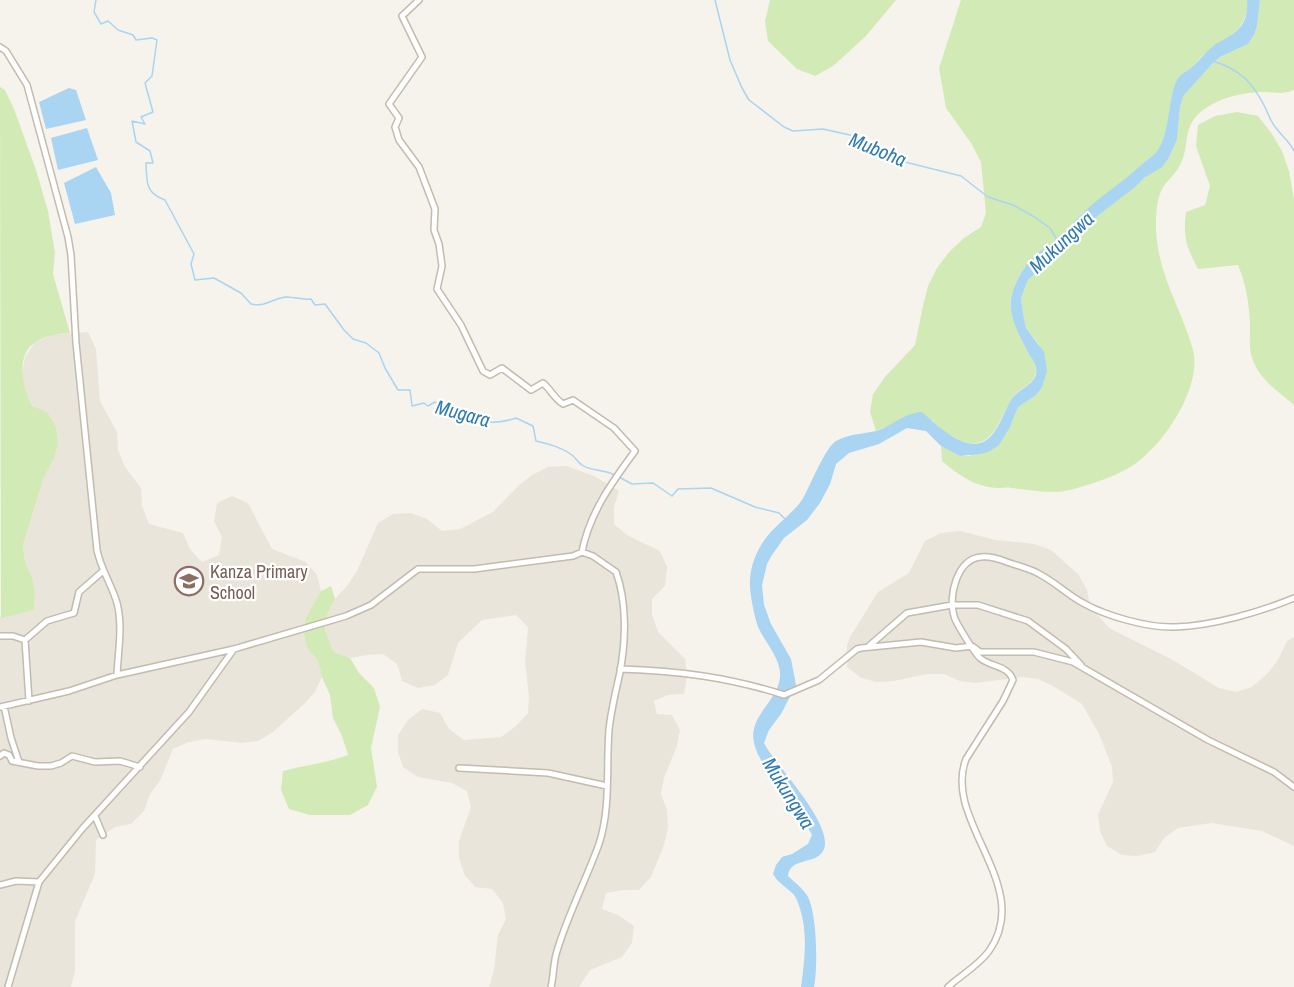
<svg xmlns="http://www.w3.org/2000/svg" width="1294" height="987" viewBox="0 0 1294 987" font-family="'Archivo Narrow',sans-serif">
  <rect width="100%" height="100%" fill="#f6f3ec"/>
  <path fill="#eae5da" d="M88,332L96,349L100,401L117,432L118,450L125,467L141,488L142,506L149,524L183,533L190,549L202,562L219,555L222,537L214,521L217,503L232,496L248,503L272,549L306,562L317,575L321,591L306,617L307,648L318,661L322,677L315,692L303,705L273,732L258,741L242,743L206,739L189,742L173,749L160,781L150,794L144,811L131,824L115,827L96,840L95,874L75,921V972L71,987H0V617L34,610L35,593L32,577L25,562L23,545L44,477L53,460L25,391L22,374L25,357L35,342L52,335Z
    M567,466L594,476L619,491L614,507V524L627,535L660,551L667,567L665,586L652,599V615L658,632L685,659L687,676L684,694L668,695L654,701L657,714L672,715L680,730L677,746L664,778L661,794L667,810L668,828L664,845L651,877L639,890H623L606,893L602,909L618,915L634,926L632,943L622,957L590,970L579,987H489L494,970L498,935L506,919L503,903L492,889L475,887L464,874L459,858V841L471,807L467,791L452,783L418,777L403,767L398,752V735L408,720L422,709L440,713L449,729L464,740L501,737L516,726L528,713L529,696L525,662L528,627L516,615L482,620L458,643L448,675L435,685L418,688L402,681L397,664L383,654L367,655L350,658L334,652L326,635L324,618L335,599L347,586L357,571L378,523L393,514L411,513L427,519L442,531L460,529L493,512L518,486L532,475L548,467Z
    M960,531L996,540L1034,544L1051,550L1078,574L1087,590L1090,606L1109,628L1173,660L1219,688L1236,692L1252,687L1267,674L1278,660L1287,641L1294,637V846L1262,831L1211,823L1178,828L1164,838L1155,852L1138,856L1122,855L1107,846L1100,831L1098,815L1113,782L1112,767L1099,734L1082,704L1053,686L1038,679L1021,677L976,683L960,681L944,674H927L894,681L877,682L861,678L847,667V645L850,637L878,592L909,573L925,541L941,533Z"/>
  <path fill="#d2eab5" d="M770,0H896L865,37L833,66L815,76L797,69L768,41L765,21Z
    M961,0H1247C1250,31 1223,39 1202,56C1199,59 1196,63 1193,66C1188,70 1183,72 1179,77C1168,91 1171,130 1158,151C1154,156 1146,160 1141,165C1124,181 1106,195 1088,209C1077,217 1070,229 1060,238C1049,246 1036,253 1028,263C1001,300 1009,313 1027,350C1031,357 1036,363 1036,371C1036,383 1020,388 1013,397C998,419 993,456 957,439C947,433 939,429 932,420L885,427L876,431L870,412L873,394L885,377L915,345L923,306L928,286L937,268L949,252L964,238L981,227L986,213L981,162L971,143L946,108L939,68Z
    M1260,0H1294V90C1281,95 1276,92 1263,92C1240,92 1203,101 1191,124C1185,136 1187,151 1181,163C1177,173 1167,180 1162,189C1156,201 1156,216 1156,229C1158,276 1181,307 1193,350C1203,389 1159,453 1125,470C1110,478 1091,484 1074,489C1052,495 1034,490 1011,488C1007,487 1002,488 998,488C977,488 957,474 942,461L941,446L960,456H970L1010,427L1018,407L1035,396L1039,344L1026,328L1024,319L1021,298L1028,280L1100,214L1168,159L1177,140L1180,107L1182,96L1212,64L1220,57L1248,44L1254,35L1257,26Z
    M0,87L5,90L14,109L36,170L48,211L55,253L53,274L70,333C58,334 48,335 37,341C14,354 23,388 32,406L47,412L56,427L58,444L53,460L44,477L23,545L25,562L32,577L35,593L34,610L1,618Z
    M1237,112L1258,116L1272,134L1282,151L1289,171L1294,199V405C1280,393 1263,382 1255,365C1248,351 1250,339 1250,324C1249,303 1246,284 1238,265L1198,269C1186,246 1183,237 1186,212L1205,205L1210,186L1196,146L1198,125L1215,116Z
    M331,586L335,599C321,623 322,626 334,652L350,658L359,673L374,688L380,707L371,748L377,787L368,805L350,815H310L289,809L281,790L283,771C305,765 327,763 348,755L342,736L333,718L330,695L322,677L318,661L307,648L304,631L306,617L321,591Z"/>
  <path fill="#a9d4f2" d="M1247,0H1260L1257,26L1254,35L1248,44L1220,57L1212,64L1183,96L1180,107L1177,140L1168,159L1162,167L1144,178L1135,187L1100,214L1028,280L1021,298L1024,319L1026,328L1044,352L1047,371L1042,387L1035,396L1018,407L1010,427L999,445L990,451L980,454L960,456L941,446L926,431L907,428L879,444L849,453L836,464L830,484L820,503L807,520L784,538L772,555L767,564L762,585L764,605L771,624L791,659L796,685L781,714L769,730L764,743C775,765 837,827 823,851C815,865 790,857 788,876C795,883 803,888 808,897C817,915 818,967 814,987H801C805,957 809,927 796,898C793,891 779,885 773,874L776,865L782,857L792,854L808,844L812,835C807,826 802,815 797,807C784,787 759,766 754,743C748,715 778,702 780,677C782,660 765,642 758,627C754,615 751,599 750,587C749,574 753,559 760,547C770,528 790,517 802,500C811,485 824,449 836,441C848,434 863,434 876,431C893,426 903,413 922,412C937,425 970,459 991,436C1000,426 1004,412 1011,400C1017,390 1032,386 1036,375C1038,367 1033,360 1029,354C1009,316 1001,300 1028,263C1036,252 1050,246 1060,237C1068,230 1074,221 1082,214C1100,196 1122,183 1141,165C1146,160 1154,156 1158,150C1171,130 1168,90 1179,77C1183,72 1189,70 1193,66C1201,59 1207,50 1216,44C1236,33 1249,26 1247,0Z
    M69,88L76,90L86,120L46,129L39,102Z
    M87,128L98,160L58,170L51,138Z
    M96,167L111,193L115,215L75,224L64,183Z"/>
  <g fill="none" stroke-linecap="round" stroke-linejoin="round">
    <path stroke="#a9d4f2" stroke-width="1.5" d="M96,0L94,12L101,24L108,21L118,30L133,35L136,40L152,38L157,40L152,76L145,83L153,112L141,117L145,124L132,121L136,142L150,151L153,163H146C147,182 145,193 165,200L194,254L191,264L195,280L214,278L241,293L251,304C267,307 271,299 285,297C294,297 302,300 311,299L315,305L325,304L344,330L353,339L366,343L379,353L385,368L398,390H410L412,406L424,403L428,406L435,402C459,418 488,428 516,418L533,426L536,441C549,444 561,447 572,455C576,458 578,463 582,465C592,472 606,469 614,475
      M715,0L730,60L742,88L749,100L784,127L793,131L823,129L850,135L862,139L893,159L961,176L988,197L1013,205L1033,216L1050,228L1057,240
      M1213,61C1241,70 1252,82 1265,107C1268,114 1271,122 1276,128C1282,136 1290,142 1294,151
      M619,477L632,484L653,483L672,496L678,489L711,488L755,507L779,513L785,519"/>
    <g stroke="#c2bbae" stroke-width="8">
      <path id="street" d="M419,0L402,16L422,57L389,104L399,118L395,127L399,140L419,167L435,209L434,230L439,244L442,266L437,289L461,325L483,371L490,375L502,368L531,390L543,383C551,390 554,398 563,404L573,400L614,428L635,451C612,482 589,514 582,552L593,556L616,572C627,602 626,640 620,672C616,691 611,710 609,730C606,768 611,807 599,844C586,880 568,914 557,951C553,963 554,975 551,987
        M0,47L6,51L27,85L68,237L71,255L76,343L97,550C101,570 112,585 117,603C123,626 118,652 117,675
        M0,636H13L25,640
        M869,646L907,613L952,605H978L1028,621L1066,649L1081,665
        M620,669C679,671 728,677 784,695L819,680L857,649L861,648L921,642L956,648L972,646L980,652H1034L1073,662L1208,740L1274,772L1294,787
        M29,701L25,640L47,621L74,613L79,592L103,571
        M4,706L11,738L19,762
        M0,707L69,691L117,675L234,649L346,616L371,605L418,569H474L573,556L582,552
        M0,756L4,753L9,755L12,761L38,766H51L61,763L72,756L95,762L120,761L140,767
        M459,768L548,773L607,786
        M95,816L103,835
        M0,885L16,881L39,882
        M8,987L39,882L82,829L189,712L234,649
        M948,987C961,975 978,966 989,951C1035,886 942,821 966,759L1003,701L1013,680C1008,665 990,667 980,658C976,655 955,622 954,616C948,596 957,559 981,557C990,556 999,559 1007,562C1018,566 1032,569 1041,575C1056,583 1068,595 1083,603C1106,616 1148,628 1175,627C1212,626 1260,612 1294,598"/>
    </g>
    <use href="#street" stroke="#fff" stroke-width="5"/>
  </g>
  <defs>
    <g id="school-ring" transform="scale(1.5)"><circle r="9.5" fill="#fff" stroke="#8d6e63" stroke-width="1.5"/><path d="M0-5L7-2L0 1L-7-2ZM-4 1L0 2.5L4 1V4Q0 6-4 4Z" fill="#8d6e63"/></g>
  </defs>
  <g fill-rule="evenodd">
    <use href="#school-ring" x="189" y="581"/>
  </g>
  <g text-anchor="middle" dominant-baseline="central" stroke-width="4.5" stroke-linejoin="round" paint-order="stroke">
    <g font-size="18" fill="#785e54" stroke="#fff" text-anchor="start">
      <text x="210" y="571">Kanza Primary<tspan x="210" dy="21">School</tspan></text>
    </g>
    <g font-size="20" font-style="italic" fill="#2e7ab2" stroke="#fff">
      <text transform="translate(878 149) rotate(22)">Muboha</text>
      <text transform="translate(1061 242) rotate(-43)">Mukungwa</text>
      <text transform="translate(463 413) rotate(15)">Mugara</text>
      <text transform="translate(789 793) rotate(58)">Mukungwa</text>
    </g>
  </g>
</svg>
